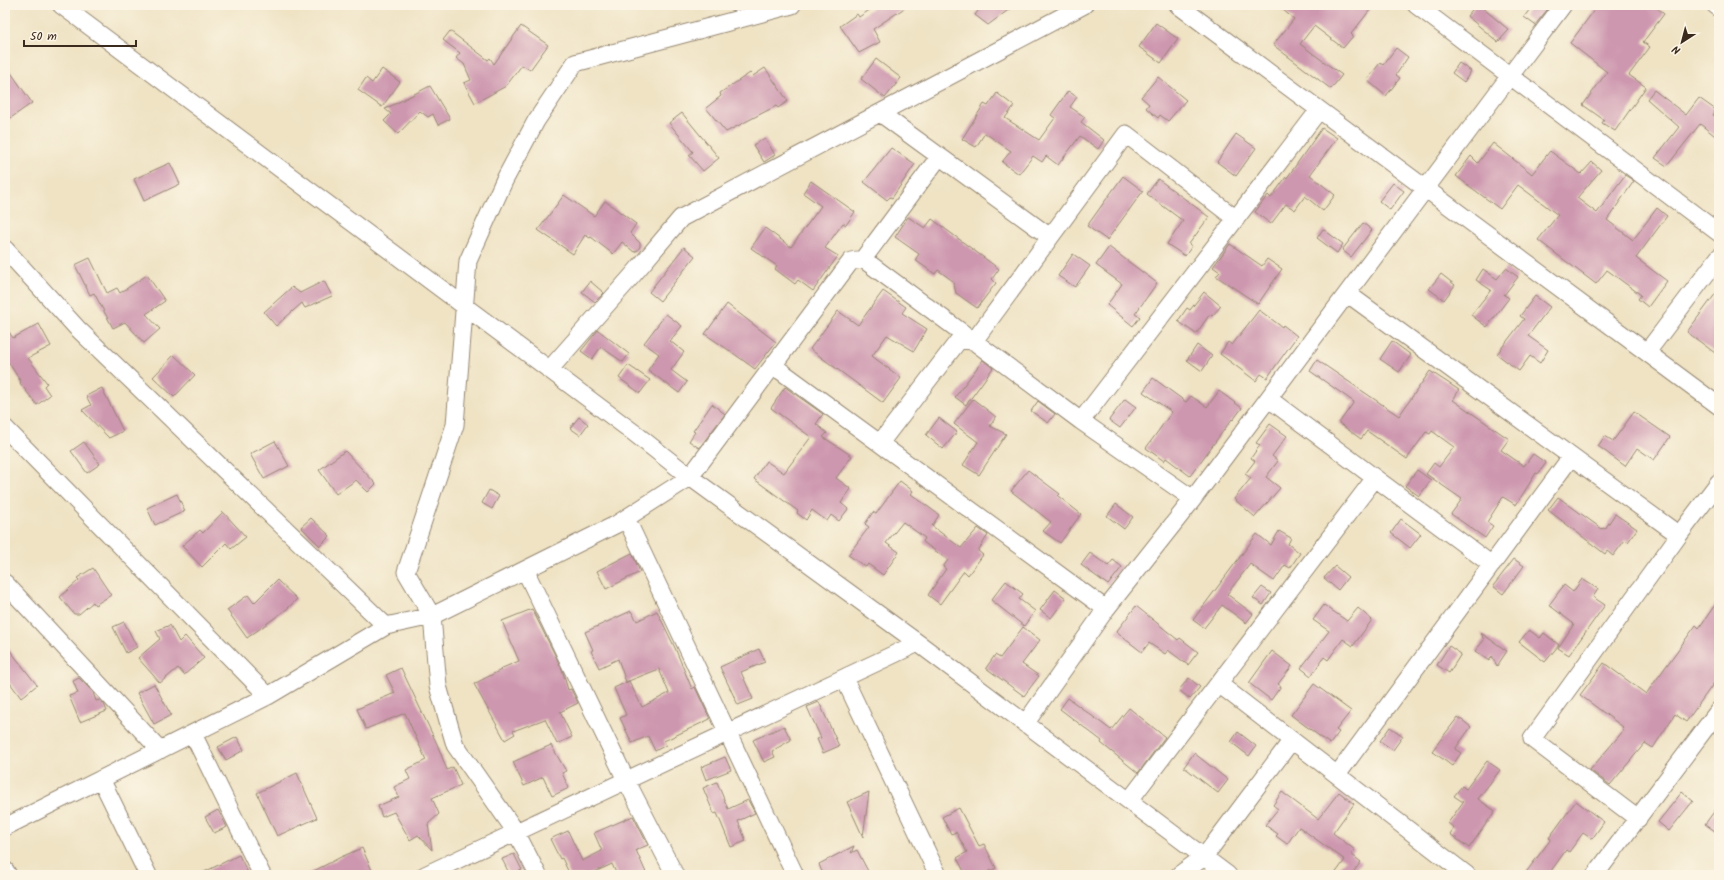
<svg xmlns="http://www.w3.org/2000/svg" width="1724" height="880" viewBox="0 0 1724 880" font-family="Kalam,sans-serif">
  <rect width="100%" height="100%" fill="#fcf5e5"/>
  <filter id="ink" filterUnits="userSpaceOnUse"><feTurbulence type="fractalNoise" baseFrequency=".025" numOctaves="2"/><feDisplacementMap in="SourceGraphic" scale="8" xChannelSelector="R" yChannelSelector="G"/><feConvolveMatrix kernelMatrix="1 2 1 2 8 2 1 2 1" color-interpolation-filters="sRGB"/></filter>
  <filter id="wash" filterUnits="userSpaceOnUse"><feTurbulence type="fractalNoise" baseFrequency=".012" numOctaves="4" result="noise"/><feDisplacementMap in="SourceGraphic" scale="16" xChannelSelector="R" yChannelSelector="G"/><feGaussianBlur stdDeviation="0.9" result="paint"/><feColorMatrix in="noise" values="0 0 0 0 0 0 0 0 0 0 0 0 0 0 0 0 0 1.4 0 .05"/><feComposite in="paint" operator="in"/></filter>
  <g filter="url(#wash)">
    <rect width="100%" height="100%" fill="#efe3c4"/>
    <g id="blocks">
      <path fill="#cd97af" d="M877,5H909L873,29L880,42L859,53L840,26L857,14L859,17Z
        M982,5H1015L988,25L975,15Z
        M1277,5H1374L1351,34L1353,36L1343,48L1314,26L1300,44L1342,75L1331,89L1273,45L1294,19Z
        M1476,5H1479L1509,30L1498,42L1467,16Z
        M1533,5H1551L1535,25L1524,17Z
        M1598,5H1654L1664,14L1643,42L1650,47L1629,75L1646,87L1615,131L1602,123L1604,120L1583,105L1607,72L1570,43Z
        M1156,23L1178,39L1161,63L1139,47Z
        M521,26L548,45L530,70L522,65L506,86L475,103L464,83L471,80L464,64L456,58L460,53L443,40L450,31L488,60L490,58L494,64Z
        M1396,48L1408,57L1396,75L1400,78L1386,96L1367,80L1380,63L1383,65Z
        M876,59L901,78L885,98L861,79Z
        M1459,63L1471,71L1464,82L1452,73Z
        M5,64L32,103L5,122V94L10,91L5,79Z
        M765,68L788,101L778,108L776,106L726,132L706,108L721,96L720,93L750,73L753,76Z
        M382,69L400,82L382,107L358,90L366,78L372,83Z
        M1158,77L1186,100L1168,121L1160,115L1158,118L1146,108L1149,104L1141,97Z
        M430,86L450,119L438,125L433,114L428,117L420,111L398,134L384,121L391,114L385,109Z
        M1654,90L1686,115L1699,98L1716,110L1713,115L1719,120V139L1700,124L1667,166L1655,158L1679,127L1647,99Z
        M1068,91L1077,97L1070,107L1085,117L1081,122L1104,140L1098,149L1080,136L1058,165L1046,156L1042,162L1033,156L1019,174L1002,162L1011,151L985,133L976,147L962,139L984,104L988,106L997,93L1014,106L1005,118L1039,140L1055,118L1051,115Z
        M682,113L719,158L703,171L689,155L693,152L669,123Z
        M1322,128L1337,138L1310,175L1335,195L1323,211L1305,196L1295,210L1286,204L1271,224L1255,212L1268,195L1271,198L1286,177L1287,178Z
        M1236,134L1256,148L1236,176L1217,162Z
        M765,138L775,155L764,162L753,145Z
        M1493,143L1532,174L1550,151L1581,174L1592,162L1601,170L1577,198L1597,213L1625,175L1634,181L1607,220L1633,240L1657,208L1667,216L1636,258L1667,281L1648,307L1638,299L1641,295L1607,270L1596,284L1538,240L1558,215L1518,185L1500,209L1456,176L1471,156L1478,163Z
        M891,148L915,164L892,198L890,197L887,200L864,182Z
        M170,163L180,184L144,201L134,179Z
        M1123,176L1143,191L1107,240L1087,226Z
        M1158,179L1209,217L1189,244L1192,246L1185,256L1167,244L1183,221L1147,194Z
        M811,181L855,212L846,225L843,223L825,248L838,256L813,291L798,280L795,284L775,269L777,266L751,248L765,228L791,247L821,206L803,193Z
        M1393,183L1404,191L1390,210L1379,201Z
        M564,195L594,216L605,201L636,224L630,233L640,243V246L638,250L634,252L622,242L613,254L591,237L590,238L585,235L573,254L538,230Z
        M908,217L925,228L932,219L999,269L992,279L996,283L977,308L956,293L953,281L938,270L935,274L915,260L919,254L895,237Z
        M1363,223L1372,230L1351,257L1342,250Z
        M1323,229L1343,244L1337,253L1317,238Z
        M1230,244L1262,266L1267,259L1282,269L1258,304L1216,276L1220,272L1213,267Z
        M684,247L695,256L660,301L649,292Z
        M1109,247L1157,283L1135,314L1140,317L1133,326L1107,305L1122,284L1096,265Z
        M1073,254L1090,266L1075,287L1058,276Z
        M90,258L107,293L117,288L120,293L147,275L165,301L146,314L160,329L144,343L125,322L113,328L94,293L90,295L75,265Z
        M1506,268L1518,277L1504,295L1509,298L1487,327L1471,315L1491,290L1476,280L1483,269L1497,279Z
        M1441,274L1455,285L1444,300L1429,289Z
        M324,281L332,296L305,308L302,303L276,326L264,312L292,287L300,293Z
        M590,281L604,293L595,302L582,292Z
        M1719,289V356L1687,332Z
        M883,291L906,307L902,313L927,329L914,351L887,335L872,356L901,378L883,403L810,349L838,311L858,325Z
        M1204,292L1221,306L1212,316L1210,314L1196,334L1178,321L1187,308L1190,310Z
        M1535,296L1550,307L1528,336L1548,350L1540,363L1530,356L1519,371L1497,354L1524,319L1520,316Z
        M727,304L776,342L755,369L733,353L705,334Z
        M1259,310L1282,327L1283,325L1297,336L1267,378L1261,374L1256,381L1220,354L1228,342L1232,345Z
        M666,314L682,326L670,341L684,352L671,370L687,382L679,393L648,370L659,354L644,343Z
        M39,324L51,346L28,358L47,383L44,386L50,395L37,405L20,383L21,382L9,363L5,366V326L13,338Z
        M598,330L629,354L623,362L601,347L592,359L581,351Z
        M1392,341L1411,355L1399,372L1380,359Z
        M1197,345L1212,356L1202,371L1187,360Z
        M174,355L195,375L174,397L153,377Z
        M983,360L993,368L966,405L955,397Z
        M1317,360L1399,416L1430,371L1459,390L1453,400L1509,439L1501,450L1524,466L1533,454L1546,463L1538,474L1536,473L1516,505L1503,497L1487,522L1493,526L1485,538L1451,514L1462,499L1426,474L1434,463L1439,467L1454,447L1432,431L1430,434L1426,432L1407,459L1367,431L1361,439L1339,423L1354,402L1310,371Z
        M628,365L650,380L640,393L619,378Z
        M1153,378L1186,402L1191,396L1207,407L1219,391L1242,408L1233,420L1232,419L1190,476L1166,458L1164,461L1146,448L1172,412L1143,392Z
        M785,387L823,414L816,424L827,433L823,437L852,456L836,478L851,489L841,503L848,509L839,521L831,515L827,521L812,510L806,520L797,513L798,511L754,479L766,461L784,473L811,437L771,408Z
        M102,388L123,431L109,438L82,410L91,405L86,396Z
        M973,399L996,417L990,426L1006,434L979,475L963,465L978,442L954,424Z
        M1125,399L1136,407L1120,428L1109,420Z
        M1038,401L1055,414L1048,423L1031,411Z
        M712,404L725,414L699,448L689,441L695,432L693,431Z
        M1634,412L1670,437L1654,460L1637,448L1625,466L1598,446L1605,436L1613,441Z
        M579,417L588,424L580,435L570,428Z
        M939,418L957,432L943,449L926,435Z
        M1270,424L1287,436L1272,456L1278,461L1266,477L1280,488L1255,517L1234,499L1251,478L1245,474L1255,461L1251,458L1260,445L1256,443Z
        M275,441L289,466L264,479L250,454Z
        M84,442L100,464L87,473L71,451Z
        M345,451L376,484L368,492L356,480L336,494L319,470Z
        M1028,470L1060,494L1058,496L1081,514L1060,543L1043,531L1051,522L1011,491Z
        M1417,470L1431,480L1419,496L1405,486Z
        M900,481L913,491L911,494L939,515L932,526L961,548L978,528L988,535L978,551L983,555L968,575L964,571L940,604L928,595L946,569L943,567L948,560L923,542L925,538L903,522L886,543L899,552L883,575L868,564L866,567L848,555L869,527L865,524L873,512L876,514Z
        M489,490L499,496L492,509L482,503Z
        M177,494L185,511L155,525L147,508Z
        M1558,497L1602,529L1603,528L1605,529L1615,514L1637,529L1628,542L1625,540L1613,556L1607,551L1605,554L1548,510Z
        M1116,504L1133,517L1124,529L1107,516Z
        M223,512L246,537L231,549L226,543L202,567L182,546L200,530L203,533Z
        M311,518L330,536L320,546L301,527Z
        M1401,519L1421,534L1410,548L1391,533Z
        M1279,531L1291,538L1288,544L1300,553L1290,568L1285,565L1274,581L1250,564L1227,594L1253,614L1246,623L1222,605L1204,628L1193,620L1257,534L1271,545Z
        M632,553L640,572L606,589L597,571Z
        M1090,553L1108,566L1113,560L1122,567L1108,585L1081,565Z
        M1514,559L1524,566L1503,594L1493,586Z
        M1335,566L1348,577L1338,590L1324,578Z
        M93,568L111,595L95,605L93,602L79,614H74L60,597L79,580L77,578Z
        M1582,579L1598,589L1593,597L1605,605L1569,655L1558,648L1574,624L1549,605L1564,585L1573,592Z
        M277,580L297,599L287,609L247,638L227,610L248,595L254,603Z
        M1006,581L1023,594L1019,599L1035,611L1024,626L991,600Z
        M1262,587L1271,593L1263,605L1253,598Z
        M1055,590L1066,598L1051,618L1040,610Z
        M1719,599V676L1686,722L1675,714L1653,748L1645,743L1610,785L1590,770L1624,730L1622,728L1623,727L1580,695L1604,663L1646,694L1696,625L1699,628Z
        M1324,605L1347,621L1358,608L1372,620L1353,646L1343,639L1328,660L1324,657L1311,676L1301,668L1329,631L1313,620Z
        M1136,606L1178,640L1180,638L1198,652L1188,665L1168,650L1165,654L1149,643L1142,652L1116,632Z
        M532,609L562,669L568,690L571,689L578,703L560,712L572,737L557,744L545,719L513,731L515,734L505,740L474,684L501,670L500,669L519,661L502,621Z
        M631,611L637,621L657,611L675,648L692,689L695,687L710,719L664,741L666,745L655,751L648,736L632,743L620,718L626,715L614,688L629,681L642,707L669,693L659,669L626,682L618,659L599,668L591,651L593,650L585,632Z
        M124,622L137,647L126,653L113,627Z
        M170,625L179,642L185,636L204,658L184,675L178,668L160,683L138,658L160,639L156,631Z
        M1023,627L1040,640L1022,664L1039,676L1024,696L986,668L995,655L1000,658Z
        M1529,630L1540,638L1544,633L1559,645L1545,662L1519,642Z
        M1481,633L1507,651L1497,666L1492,656L1489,661L1475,651L1484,640Z
        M5,644L37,685L21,698L5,676Z
        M1449,646L1461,654L1449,673L1437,665Z
        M759,649L765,662L741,672L753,699L738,705L720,667Z
        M1272,651L1292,666L1278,684L1281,686L1271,700L1249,683Z
        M401,668L437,744L447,770L453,767L461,785L432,798L439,814L428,824L432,850L418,835L410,840L394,812L382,817L378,806L399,797L394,787L410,779L406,770L426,760L405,713L366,729L357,709L395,693L386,675Z
        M79,678L93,692L96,701L100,700L104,704L107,711L80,722L69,696L78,693L73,681Z
        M1189,678L1200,687L1190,699L1179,690Z
        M154,684L171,715L154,724L137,693Z
        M1314,684L1351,711L1336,730L1339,732L1330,744L1291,715Z
        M1068,698L1111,730L1129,708L1165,737L1138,773L1101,743L1102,741L1060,709Z
        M819,702L839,746L823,753L817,739L821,738L807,707Z
        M1458,717L1471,727L1455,749L1461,753L1452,766L1432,751Z
        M784,726L791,740L772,751L775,757L764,762L753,740Z
        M1390,727L1403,736L1393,750L1380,741Z
        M1238,732L1256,746L1249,756L1231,742Z
        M237,737L244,750L226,760L218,747Z
        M551,745L566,771L562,773L569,788L552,796L543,777L524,786L513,762Z
        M1194,753L1228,780L1218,793L1184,767Z
        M725,757L731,770L706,780L701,767Z
        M1487,761L1500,770L1478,799L1495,811L1469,848L1450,834L1454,828L1448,823L1463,802L1454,796L1462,786L1466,789Z
        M297,773L317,818L277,836L257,793Z
        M717,782L728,809L748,800L755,813L738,821L746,841L731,847L717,813L714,814L703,788Z
        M869,792L863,837L847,802Z
        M1282,792L1318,819L1339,792L1354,804L1333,833L1355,850L1351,854L1361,862L1351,875H1334L1345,860L1299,827L1287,844L1276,836L1278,834L1265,825L1278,809L1273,805Z
        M1682,792L1693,801L1669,831L1658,822Z
        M1576,801L1604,822L1592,839L1583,833L1569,852L1566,850L1548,875H1524L1551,839L1549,838Z
        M1719,805V834L1705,824Z
        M959,808L979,846L984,844L996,868L982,875H966L957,858L967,852L956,832L951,834L942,817Z
        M218,810L227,827L214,833L205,817Z
        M633,816L648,845L636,850L647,875H617L612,864L588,875H570L562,858L560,859L550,839L568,831L582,861L602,851L594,833Z
        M854,846L851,853L857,850L870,875H823L819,864Z
        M362,848L374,875H306L341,857Z
        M514,854L522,870L510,875L502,859Z
        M239,855L249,875H198Z"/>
    </g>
  </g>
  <g filter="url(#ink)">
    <use href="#blocks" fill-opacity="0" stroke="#958671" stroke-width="1"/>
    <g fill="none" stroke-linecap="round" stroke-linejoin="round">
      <g stroke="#958671" stroke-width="19">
        <path id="minor" d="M61,5L633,432L690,477L918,643L1228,875
          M1178,5L1719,406
          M1416,5L1719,233
          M1715,5L1719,8
          M880,113L1050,237
          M5,249L77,328L386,626
          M863,259L1081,421L1193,499
          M1348,294L1679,535
          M1647,352L1719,257
          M774,366L1106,609
          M549,370L632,276L681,218L1084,5
          M1269,399L1492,565
          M1081,421L1319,110
          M5,428L268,696
          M880,443L959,340L974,341L1126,134L1236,219
          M626,518L795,875
          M525,570L626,780L675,875
          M5,583L160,750
          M844,678L938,875
          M1219,684L1467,875
          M1025,724L1106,609L1193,499L1563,5
          M193,734L262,875
          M1337,775L1571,457
          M101,779L148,875
          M1129,801L1375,478
          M1638,819L1532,739L1679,535L1719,482
          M5,827L268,696L386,626L432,616L617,524L690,477L851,261L863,259L939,157
          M5,870L8,875
          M425,875L918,643
          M538,875L516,832L455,745L438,686L432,616L406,572L455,425L468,261L504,181L536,121L575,63L792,5
          M1179,875L1204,857L1292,740
          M1595,875L1719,710"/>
      </g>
      <use href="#minor" stroke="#fff" stroke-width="17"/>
    </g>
  </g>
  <rect width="1724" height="880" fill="none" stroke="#fcf5e5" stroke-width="20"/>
  <g transform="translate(1682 42) rotate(216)" stroke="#fcf5e5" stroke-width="3" paint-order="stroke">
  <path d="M0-3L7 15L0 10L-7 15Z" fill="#3b2a1e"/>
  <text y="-6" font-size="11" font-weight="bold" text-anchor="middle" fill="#3b2a1e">N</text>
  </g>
  <path d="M24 40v6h112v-6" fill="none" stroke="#3b2a1e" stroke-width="2"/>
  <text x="30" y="40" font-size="12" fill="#3b2a1e" stroke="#fcf5e5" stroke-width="3" paint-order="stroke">50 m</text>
</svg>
